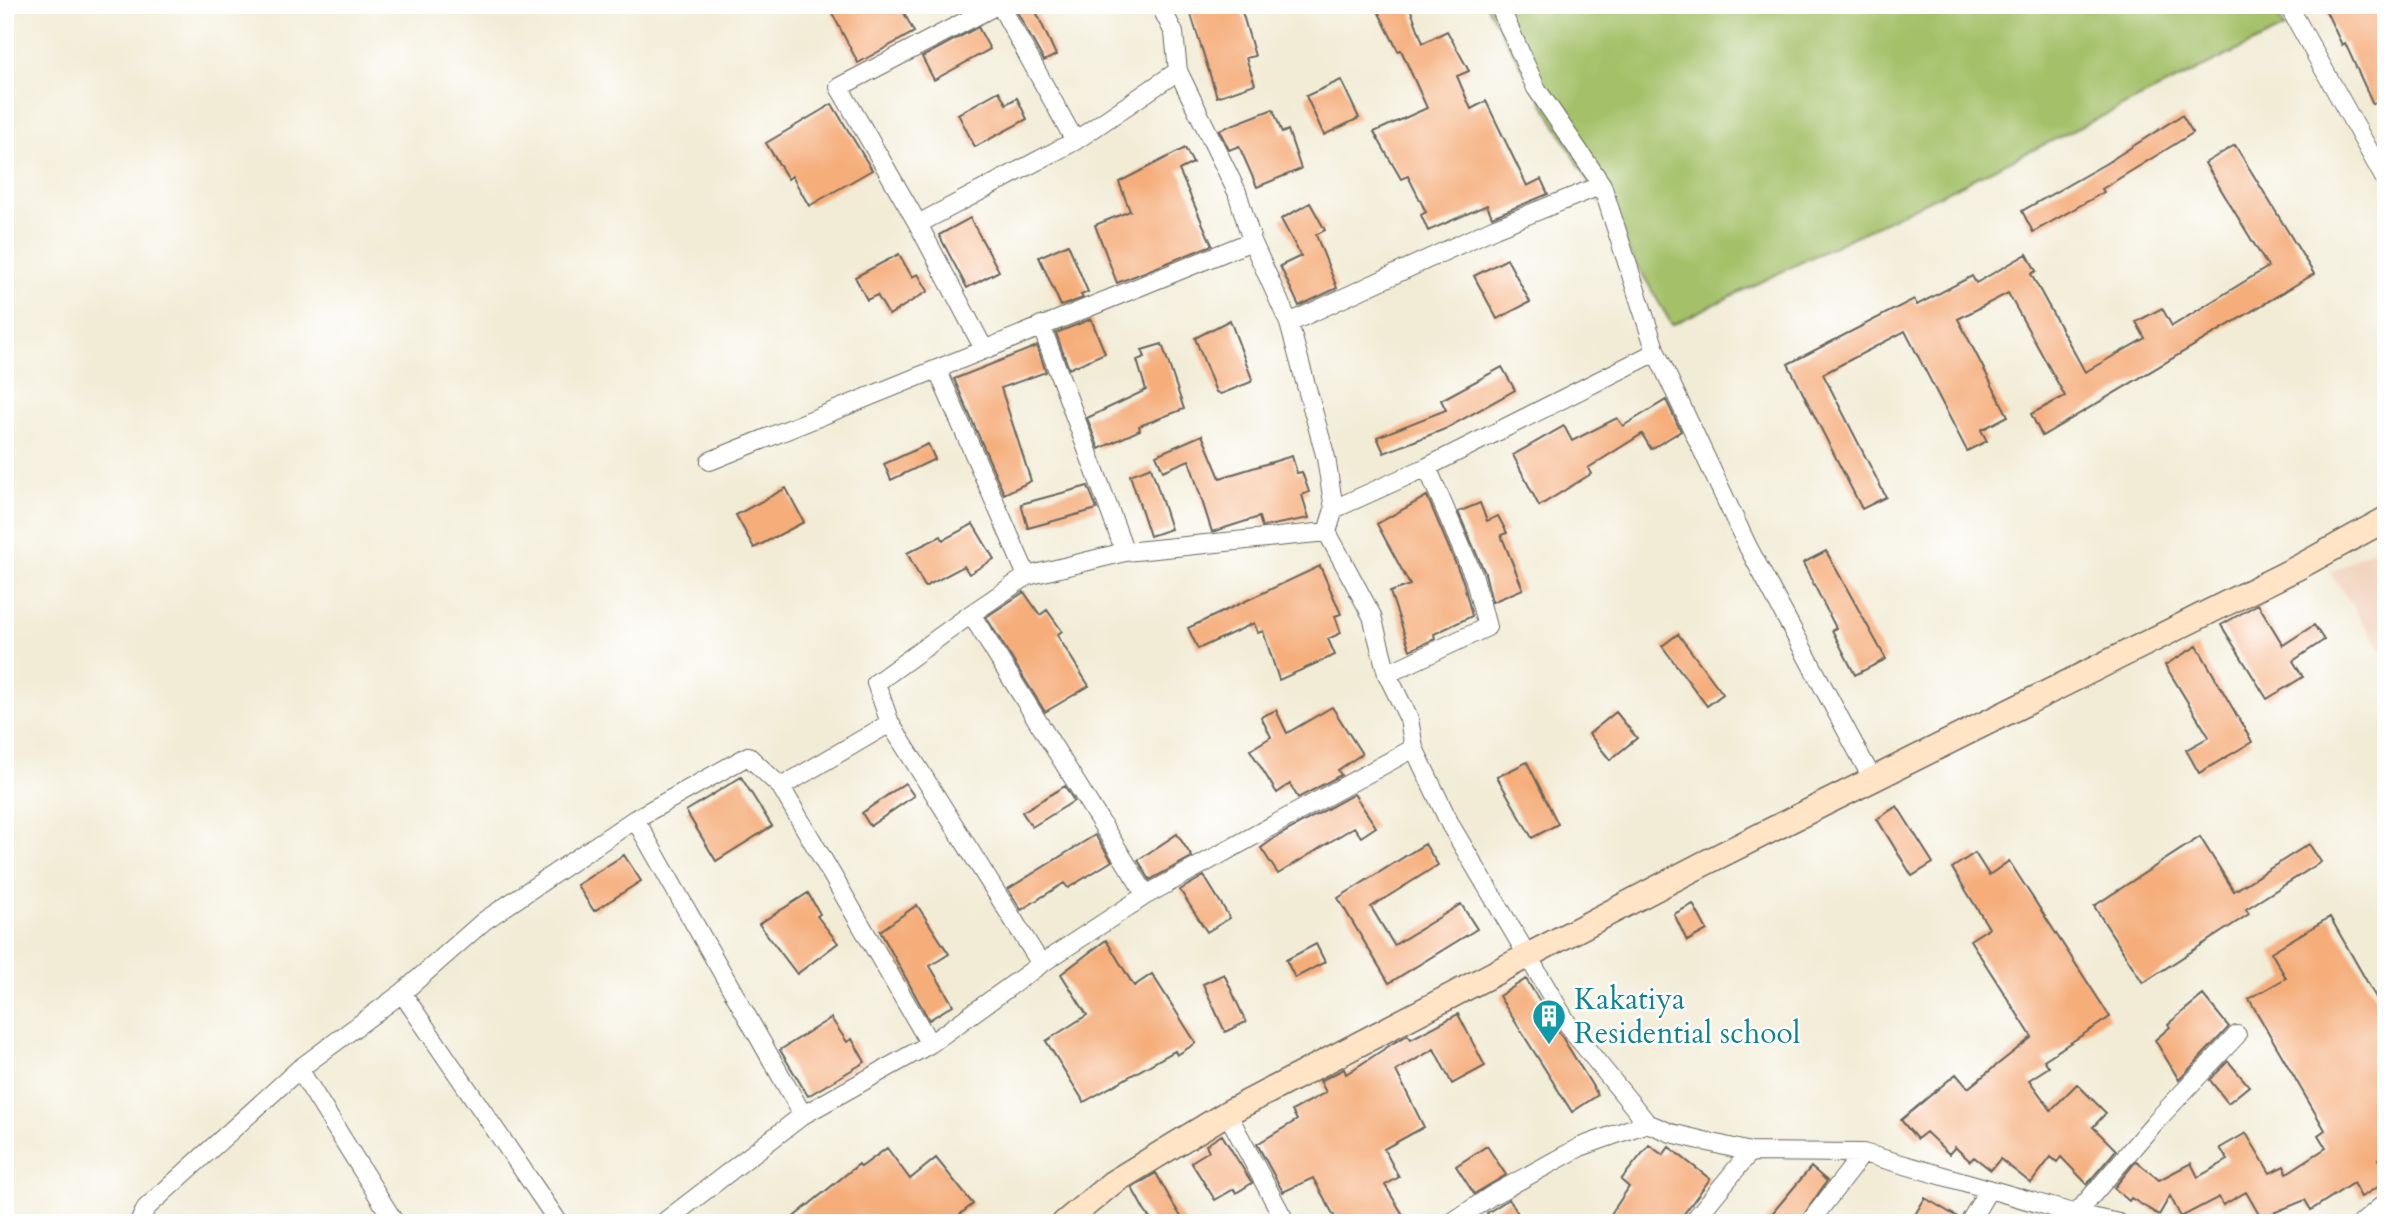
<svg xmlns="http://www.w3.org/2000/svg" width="2391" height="1228" viewBox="0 0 2391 1228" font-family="Cardo,serif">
  <rect width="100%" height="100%" fill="#fff"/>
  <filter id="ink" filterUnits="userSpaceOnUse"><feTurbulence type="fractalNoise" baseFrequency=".0143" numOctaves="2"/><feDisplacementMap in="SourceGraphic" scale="14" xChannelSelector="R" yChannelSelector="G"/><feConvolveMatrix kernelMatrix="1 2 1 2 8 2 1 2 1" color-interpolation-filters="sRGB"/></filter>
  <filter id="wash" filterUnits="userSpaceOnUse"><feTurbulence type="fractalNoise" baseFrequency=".00686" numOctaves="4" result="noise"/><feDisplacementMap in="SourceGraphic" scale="28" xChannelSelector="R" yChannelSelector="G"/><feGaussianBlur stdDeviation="1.57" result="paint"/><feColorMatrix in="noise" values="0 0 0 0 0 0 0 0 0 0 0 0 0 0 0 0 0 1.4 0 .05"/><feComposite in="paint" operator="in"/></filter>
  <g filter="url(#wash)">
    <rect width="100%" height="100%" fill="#f2ecd6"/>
    <path fill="#f2d4be" d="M2386,542V656L2330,573Z"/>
    <path fill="#a4c169" stroke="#606e42" stroke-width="2" d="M1486,5H2273L2284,28L1672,325Z"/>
    <g id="blocks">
      <path fill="#f5ad7a" d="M842,5H900L914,32L858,63L831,11Z
        M1033,5L1056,55L1044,61L1017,12Z
        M1188,5H1240L1255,56L1246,58L1255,84L1217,97Z
        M1375,5H1409L1423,43L1447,31L1469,71L1457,76L1471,109L1486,101L1527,186L1541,179L1548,194L1492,217L1487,205L1428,231L1421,215L1426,212L1408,176L1401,179L1374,132L1427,108L1401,50L1398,51Z
        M2323,5H2386V98L2373,104L2345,43L2342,45Z
        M978,27L990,49L934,80L922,57Z
        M1341,80L1359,118L1324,135L1306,96Z
        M999,91L1006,104L1017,98L1027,119L975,147L958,114Z
        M832,104L872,170L809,206L792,176L788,179L766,143Z
        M1273,109L1282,133L1288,130L1301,169L1257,187L1239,146L1229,150L1219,130Z
        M2182,115L2193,133L2102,189L2104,192L2033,232L2022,211L2105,164Z
        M2235,145L2314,274L2042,436L2031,414L2065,396L2008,293L1958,319L2008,416L1981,430L1987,441L1967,451L1905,331L1823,374L1886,497L1862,509L1788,364L1914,299L1917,305L1972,276L1976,283L2027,254L2036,271L2031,274L2085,372L2145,338L2136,322L2162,308L2172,326L2268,267L2205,163Z
        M1185,148L1193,163L1179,170L1212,245L1117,283L1095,225L1130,211L1119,182Z
        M1310,203L1325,230L1316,235L1337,288L1299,306L1280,266L1301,256L1281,219Z
        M970,218L999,271L967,288L939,235Z
        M1068,244L1088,292L1081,295L1083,298L1061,306L1039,257Z
        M899,254L912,277L918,274L928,291L889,315L877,295L867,300L855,277Z
        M1507,259L1530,302L1497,319L1474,276Z
        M1091,319L1105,353L1069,369L1056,333Z
        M1230,320L1252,379L1251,382L1221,394L1216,392L1195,338Z
        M1162,344L1184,409L1139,426L1140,430L1099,449L1087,418L1146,390L1137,360L1145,357L1142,350Z
        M1037,346L1046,372L1001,388L1031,481L1004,494L954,379Z
        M1502,367L1515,390L1445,429L1384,453L1377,437L1446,410L1441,400Z
        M1666,400L1681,431L1651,449L1642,434L1588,468L1591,474L1539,506L1513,455L1564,426L1572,441L1617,418L1623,426Z
        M1202,435L1220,478L1292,456L1297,473L1302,472L1309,492L1302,495L1309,518L1262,527L1259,517L1212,532L1189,460L1163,471L1156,455Z
        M928,444L935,459L891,480L884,464Z
        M1151,467L1171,529L1150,536L1130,475Z
        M1088,486L1097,509L1028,528L1021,504Z
        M786,488L804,522L754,548L736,515Z
        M1427,496L1463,581L1472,616L1434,634L1435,639L1410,650L1390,592L1410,585L1377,524Z
        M1480,503L1487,521L1498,516L1507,533L1501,535L1523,589L1492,602L1485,573L1458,512Z
        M973,524L994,559L969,574L964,566L925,587L907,553L941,536L943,540Z
        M1826,551L1886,659L1855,675L1832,630L1836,628L1803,563Z
        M1320,566L1341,614L1335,616L1341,633L1328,639L1335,655L1279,680L1263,631L1258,633L1254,623L1198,649L1188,628Z
        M1024,592L1040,615L1047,610L1062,631L1057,635L1089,686L1045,712L986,617Z
        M2258,604L2283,645L2314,625L2324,640L2293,661L2303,677L2267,699L2221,625Z
        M1678,634L1723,694L1707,706L1662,646Z
        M2197,646L2252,742L2199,773L2186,750L2209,737L2165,665Z
        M1332,707L1362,754L1338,770L1341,775L1298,798L1290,784L1277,793L1250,750L1271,737L1261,717L1276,710L1287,733Z
        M1616,712L1637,738L1610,760L1589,734Z
        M1527,762L1558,824L1532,838L1497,777Z
        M741,777L772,826L716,861L686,811Z
        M905,783L914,796L870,826L862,813Z
        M1065,786L1074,801L1032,827L1022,812Z
        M1354,794L1376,827L1361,837L1354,827L1278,874L1261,848L1276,837Z
        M1897,806L1933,863L1912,876L1877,819Z
        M1177,834L1192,857L1150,880L1138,860Z
        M1095,835L1112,861L1068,888L1064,883L1021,910L1008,889Z
        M2200,837L2234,891L2309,844L2321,862L2246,909L2249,914L2143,983L2094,906Z
        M1425,844L1438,865L1371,907L1394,945L1461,904L1477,929L1389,983L1338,898Z
        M1975,853L1989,875L2009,861L2110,1017L2044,1060L2049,1067L2029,1080L2051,1110L2077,1084L2106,1113L2093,1127L2116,1150L2087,1184L2061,1157L2057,1162L2051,1157L2031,1183L2000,1159L1991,1170L1974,1157L1970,1161L1955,1147L1949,1154L1926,1132L1917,1139L1901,1120L1956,1074L1968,1088L2032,1037L1970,940L1989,928L1952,868Z
        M624,855L641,881L594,911L577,885Z
        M1204,876L1230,918L1207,932L1180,890Z
        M808,893L820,914L817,916L838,943L797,974L759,924Z
        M1693,904L1707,930L1687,941L1674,914Z
        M917,905L949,954L930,966L953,1005L929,1020L880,931Z
        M2330,917L2386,1015V1155L2378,1159L2386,1172V1182L2361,1197L2353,1183L2311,1210L2305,1200L2261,1218L2246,1192L2223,1205L2219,1197L2181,1217L2170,1196L2159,1215L2131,1198L2129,1201L2114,1188L2136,1161L2159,1180L2191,1163L2198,1177L2228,1160L2220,1148L2246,1133L2270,1173L2284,1166L2287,1173L2326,1148L2318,1135L2325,1130L2249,999L2286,978L2271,952Z
        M1106,940L1134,986L1152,974L1196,1043L1177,1055L1175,1051L1084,1102L1046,1041L1087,1015L1061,974Z
        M1316,944L1325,962L1295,978L1286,960Z
        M1224,974L1246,1022L1225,1032L1203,984Z
        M1526,979L1598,1095L1572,1112L1499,996Z
        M2203,995L2229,1027L2179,1080L2155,1040L2170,1027L2168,1024Z
        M1458,1014L1485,1066L1452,1084L1434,1049L1396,1071L1424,1127L1384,1149L1399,1177L1385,1185L1408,1223H1338L1313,1178L1283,1192L1257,1144L1297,1120L1292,1111L1326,1092L1320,1081L1344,1069L1346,1074L1395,1042L1408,1035L1411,1039Z
        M831,1018L847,1042L852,1039L865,1062L808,1096L780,1050Z
        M2228,1061L2249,1086L2228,1103L2210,1080Z
        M1222,1135L1252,1183L1236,1193L1234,1189L1215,1200L1191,1162L1209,1151L1206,1145Z
        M1649,1145L1663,1155L1669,1147L1710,1179L1677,1223H1605L1629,1187L1621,1180Z
        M1487,1146L1506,1175L1474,1194L1456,1166Z
        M887,1148L910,1179L936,1158L973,1204L949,1223H786L859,1164L861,1167Z
        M1811,1167L1827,1181L1798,1223H1764Z
        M1156,1173L1173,1204L1185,1223H1153L1144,1210L1132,1188Z
        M1925,1198L1959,1218L1958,1223H1910Z
        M1509,1199L1524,1223H1493L1487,1213Z"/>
    </g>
  </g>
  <g filter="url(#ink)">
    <use href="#blocks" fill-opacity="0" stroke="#67655d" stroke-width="2"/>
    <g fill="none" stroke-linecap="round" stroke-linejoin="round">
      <g stroke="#67655d" stroke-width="20">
        <path id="street" d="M1000,5L1075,141
          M1160,5L1174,33L1178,71L1237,192L1252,241L1289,323L1326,458L1334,509L1327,532L1372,616L1387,674L1409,719L1414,748L1451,826L1572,1031L1647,1123L1671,1133L1750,1152L1863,1153L2076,1214L2119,1223
          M1499,5L1536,88L1602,185L1656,352
          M2288,5L2386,181
          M918,224L839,87L997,5
          M1289,323L1495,228L1602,185
          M1041,325L1125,552
          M984,349L918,224L1075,141L1178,71
          M710,461L937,369
          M1334,509L1427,467L1656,352L1748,547L1873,780
          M1027,576L937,369L1252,241
          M971,614L1027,576L1125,552L1327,532
          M1387,674L1487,627L1474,577L1427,467
          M890,723L876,683L971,614L1146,895L1041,964
          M781,787L890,723L1041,964L930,1044
          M635,819L803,1115
          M1146,895L1414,748
          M402,993L559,1223
          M299,1069L395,1223
          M1227,1113L1286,1223
          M2076,1214L2156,1121L2237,1035
          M139,1223L146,1208L299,1069L402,993L484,921L635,819L748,756L781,787L930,1044L803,1115L663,1223
          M1451,1223L1491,1196L1580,1147L1647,1123
          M1692,1223L1750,1152
          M1809,1223L1863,1153
          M1969,1223L1989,1189
          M2362,1223L2386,1202"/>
      </g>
      <g stroke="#67655d" stroke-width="27">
        <path id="secondary" d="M1064,1223L1112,1183L1227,1113L1703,864L2299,567L2386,519"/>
      </g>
      <use href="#street" stroke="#fff" stroke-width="18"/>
      <use href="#secondary" stroke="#ffe4c6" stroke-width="24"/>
    </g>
  </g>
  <defs>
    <g id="building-pin" transform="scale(1.75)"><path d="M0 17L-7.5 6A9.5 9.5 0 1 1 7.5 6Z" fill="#0f9aa8" stroke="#fff"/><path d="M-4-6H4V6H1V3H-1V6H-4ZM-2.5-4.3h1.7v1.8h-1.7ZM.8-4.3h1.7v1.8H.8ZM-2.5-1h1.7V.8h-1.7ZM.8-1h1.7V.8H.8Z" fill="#fff"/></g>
  </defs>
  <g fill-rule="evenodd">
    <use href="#building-pin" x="1549" y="1016"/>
  </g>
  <g text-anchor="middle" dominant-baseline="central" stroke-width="5" stroke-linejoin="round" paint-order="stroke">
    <g font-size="30" fill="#0d838f" stroke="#fff" text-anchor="start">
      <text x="1574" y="999">Kakatiya<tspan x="1574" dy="34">Residential school</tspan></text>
    </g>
  </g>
  <rect width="2391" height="1228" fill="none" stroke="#fff" stroke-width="28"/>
</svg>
